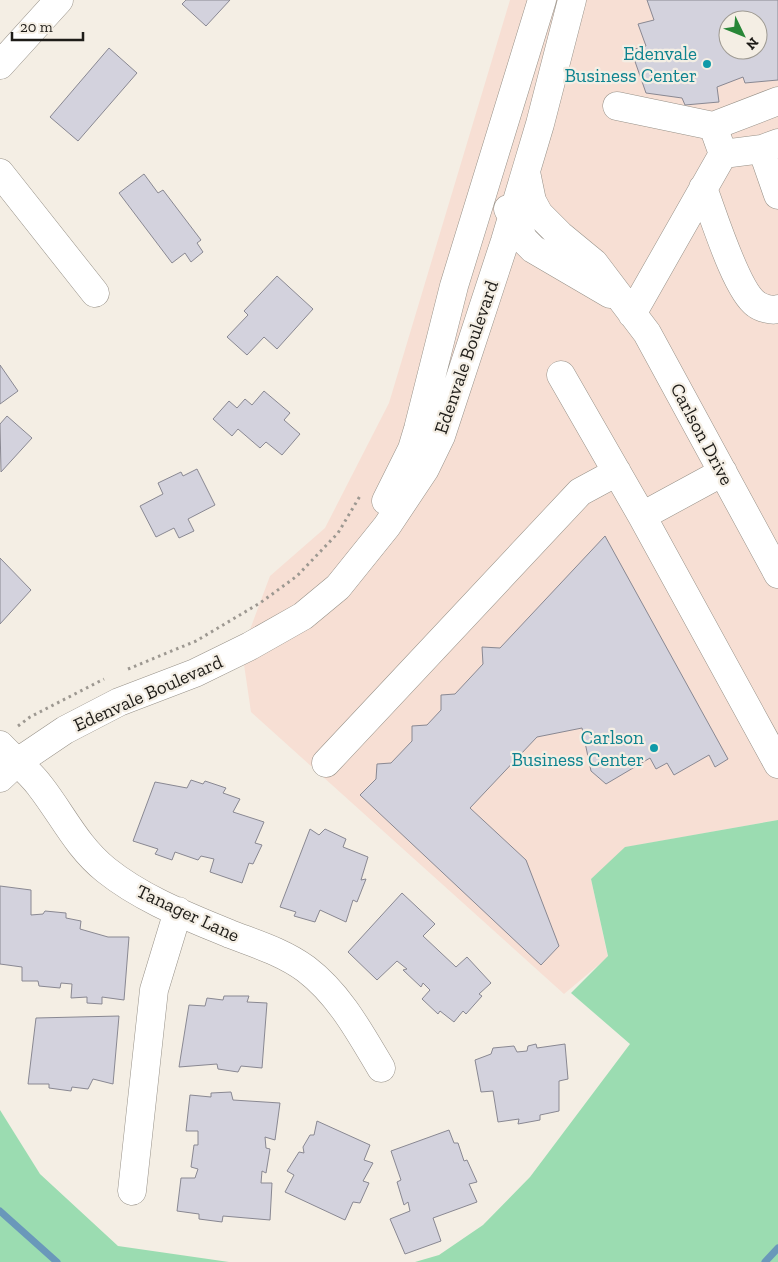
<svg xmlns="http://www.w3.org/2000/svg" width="778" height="1262" viewBox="0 0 778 1262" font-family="'Zilla Slab',serif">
  <rect width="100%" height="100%" fill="#f4eee4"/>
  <path fill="#f7dfd4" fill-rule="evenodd" d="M510,0H778V820L627,847L591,879L608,957L564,994L251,712L242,651L270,576L325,528L389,403ZM728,20H758V50H728Z"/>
  <path fill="#9bdcb1" d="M778,820V1262H415L439,1255L483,1225L530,1177L630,1044L571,993L608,956L591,879L625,847Z
    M0,1110L40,1174L118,1246L229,1262H0Z"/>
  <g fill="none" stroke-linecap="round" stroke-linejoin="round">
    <path stroke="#6a98ba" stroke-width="7" d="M0,1211L57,1262
      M765,1262L778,1248"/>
  </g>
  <path fill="#d3d2dd" stroke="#898892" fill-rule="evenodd" d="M186,0H230L206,26L182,4Z
    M647,0H778V80L745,83L743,77L717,87L719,102L685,105L682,98L646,93L631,50L646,46L638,24L654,20ZM728,20H758V50H728Z
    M109,48L137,73L78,141L50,117Z
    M144,174L158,193L163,190L201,240L197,243L203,252L191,262L185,253L172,263L119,193Z
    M277,276L313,309L277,349L264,337L247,355L227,337L248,315L244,311Z
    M0,365L18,391L0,404Z
    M264,391L290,413L284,420L300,434L282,455L266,442L260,448L238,429L232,436L213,419L229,401L237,408L245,399L252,405Z
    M7,416L32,438L1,472L0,424Z
    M197,469L215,505L188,519L194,531L179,538L174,528L156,537L140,506L163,494L158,483L181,472L183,476Z
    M605,536L728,759L715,767L709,755L674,775L667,763L656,769L650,758L606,784L591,771L582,728L537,737L470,808L526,860L559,946L541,965L360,795L376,779L377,764L391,763L412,741V726L427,725L441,710V695L455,694L483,664L482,647L500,648Z
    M0,558L31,590L0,624Z
    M191,780L203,784L205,781L226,788L223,793L240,799L233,812L264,822L255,843L262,845L253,864L249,863L242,883L210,872L214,859L201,856L198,860L175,852L172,860L155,854L158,849L133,841L155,782L187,788Z
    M310,829L319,835L325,829L346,839L343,847L368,857L361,880L366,879L357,902L353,900L346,922L320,910L315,922L294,916L296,912L280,907Z
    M0,886L31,890V915L43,914L45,911L66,913V918L81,921L80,929L108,937H129L124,1000L102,997V1004L87,1003V997L71,998L72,984L61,983L60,988L39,986L38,981H22V967L0,964Z
    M402,893L435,924L423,936L456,967L467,957L491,983L479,994L482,996L466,1014L463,1011L454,1022L440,1011L438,1014L422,999L430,990L423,983L421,987L403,970L407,969L397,961L377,980L348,952Z
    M224,996H249L247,1002L267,1003L262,1068L241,1066L238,1072L218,1069L217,1064L179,1067L189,1005L205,1006L207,998L223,1000Z
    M119,1016L113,1084L93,1079L88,1089L72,1087L71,1091L49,1088V1084H28L36,1018Z
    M536,1044L537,1048L565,1044L568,1079L559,1081V1111L540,1115V1120L518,1124L519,1119L498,1122L493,1091L481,1092L475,1060L491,1054L493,1048L514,1046L517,1052L527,1051L528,1046Z
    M231,1092L233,1100L280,1103L275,1140L265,1137L266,1148L270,1149L266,1173L262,1171L261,1183H272L270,1220L223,1216L222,1222L199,1219V1214L177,1211L181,1178H195L198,1169L191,1167L194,1145H198V1131H186L190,1095L211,1097V1093Z
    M317,1121L370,1145L364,1160L373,1163L363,1181L369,1183L360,1203L353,1202L345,1220L285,1192L294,1175L287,1171L299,1152L304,1153L303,1147L310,1135H314Z
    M449,1130L454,1143H458L464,1161L467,1160L477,1182L469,1184L477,1202L433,1218L441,1241L405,1254L390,1219L410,1211L408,1202L404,1205L397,1182L401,1180L391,1151Z"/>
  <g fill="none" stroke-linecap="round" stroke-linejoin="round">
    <g stroke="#979188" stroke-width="29">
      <path id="minor" d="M0,65L59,0
        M617,106L713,126
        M762,149L778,195
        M723,154L762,149L778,143
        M526,172L532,201L539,214L560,235L594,263L647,333L778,574
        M0,173L95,293
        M703,188C713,214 736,290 756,304C761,308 772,311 778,309
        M508,209L524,240L533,249L610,294
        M632,314L723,154L713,126L778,101
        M561,375L642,516
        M723,472L642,516L778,764
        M386,501L412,449L418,429L454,286L542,0
        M0,745C13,759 29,771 40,786C62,814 77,847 106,870C142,899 187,916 230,934C256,944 283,952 306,969C340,995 360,1033 381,1068
        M326,763L580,492L617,472
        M0,778L16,763L65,730L119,702L195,673L250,646L303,616L338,587L387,526L425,469L441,436L505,241L540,124L572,0
        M132,1191L154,990L178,911"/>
    </g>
    <path stroke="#9d9891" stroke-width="3" stroke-dasharray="2.5 4" stroke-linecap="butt" d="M128,669L196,641L260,603L297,576L338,533L360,496
      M18,726L30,717L104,679"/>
    <use href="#minor" stroke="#fff" stroke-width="28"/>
  </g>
  <g fill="#0f9aa8" stroke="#f4eee4" stroke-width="2">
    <circle cx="707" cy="64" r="5"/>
    <circle cx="654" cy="748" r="5"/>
  </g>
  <g text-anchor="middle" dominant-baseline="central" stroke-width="4.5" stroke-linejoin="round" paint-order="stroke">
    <g font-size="19" fill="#0d838f" stroke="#f4eee4" text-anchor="end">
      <text x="697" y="53">Edenvale<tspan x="697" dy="22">Business Center</tspan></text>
      <text x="644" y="737">Carlson<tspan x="644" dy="22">Business Center</tspan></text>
    </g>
    <g font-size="19" fill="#1e1c18" stroke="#f4eee4">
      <text transform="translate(466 357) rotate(-71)">Edenvale Boulevard</text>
      <text transform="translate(702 434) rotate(62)">Carlson Drive</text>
      <text transform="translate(148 693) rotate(-24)">Edenvale Boulevard</text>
      <text transform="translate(188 913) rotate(25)">Tanager Lane</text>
    </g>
  </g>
  <g transform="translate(743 35) rotate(133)"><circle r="24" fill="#f4eee4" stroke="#9e9a92"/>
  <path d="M0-4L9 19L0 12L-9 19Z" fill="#288637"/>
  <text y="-8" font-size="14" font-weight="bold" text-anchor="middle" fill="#1e1c18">N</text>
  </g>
  <path d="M12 32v8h71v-8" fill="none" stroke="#1e1c18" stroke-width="2.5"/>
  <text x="20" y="32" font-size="15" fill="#1e1c18" stroke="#f4eee4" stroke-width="4" paint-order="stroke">20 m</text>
</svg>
